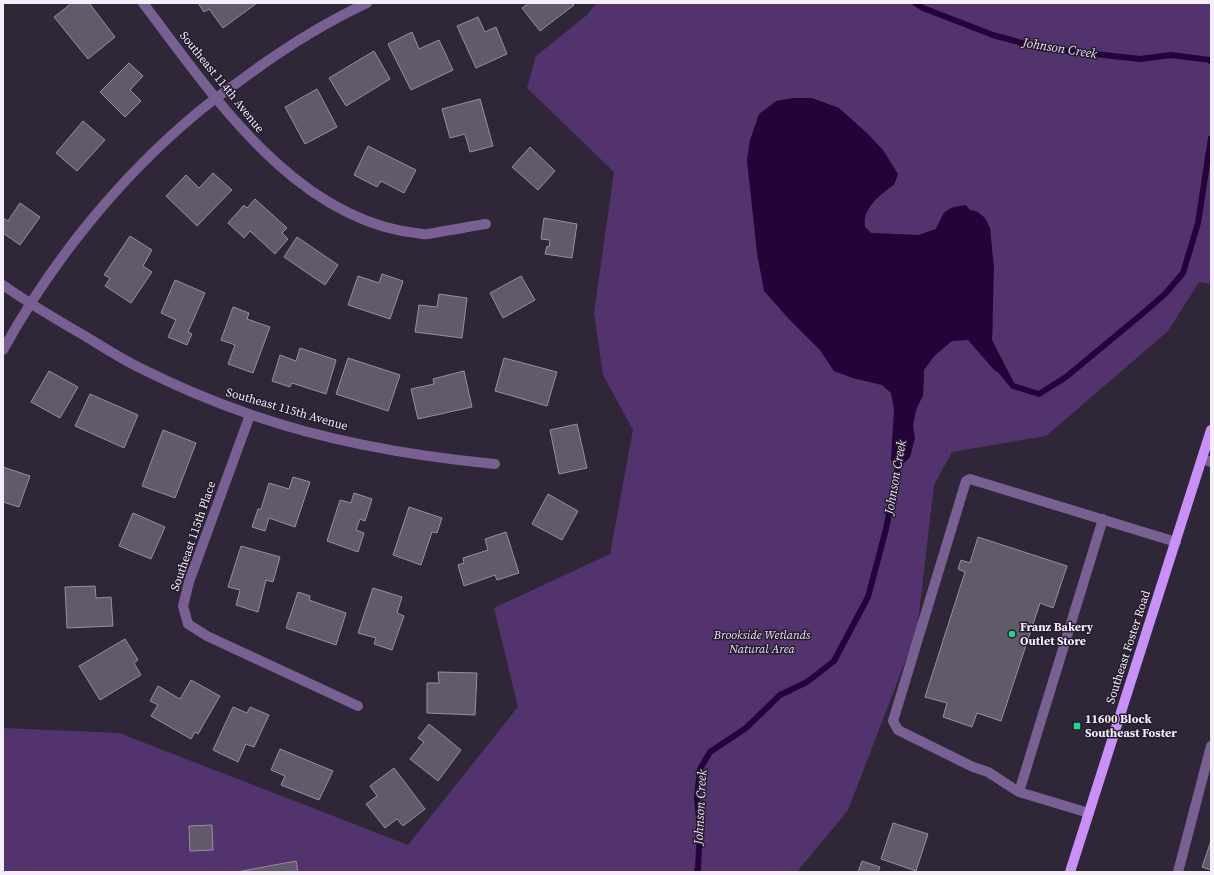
<svg xmlns="http://www.w3.org/2000/svg" width="1214" height="875" viewBox="0 0 1214 875" font-family="'Source Serif 4',serif">
  <rect width="100%" height="100%" fill="#2f2737"/>
  <path fill="#53336d" fill-rule="evenodd" d="M596,3H1211V284L1199,282L1168,331L1046,436L952,452L934,485L917,631L848,810L797,872H3V728L119,733L408,845L518,707L494,608L610,554L633,430L603,375L594,313L614,172L527,88L536,56L587,15ZM747,160L894,185C883,192 868,204 865,218C864,221 865,224 865,227L871,233L919,235L936,229L944,212L970,210L978,212L993,323L992,341L1013,381L978,351L968,340H952L934,356L924,370L923,395L916,410L915,415L882,385L853,378L834,371L820,350L788,318L751,190Z"/>
  <path fill="#240339" d="M793,98H812L839,108L868,134L883,150L898,174L894,185C883,192 868,204 865,218C864,221 865,224 865,227L871,233L919,235L936,229C945,210 945,208 966,205L970,210L978,212L985,218L990,228L994,268L992,340L1013,381L994,370L968,340L952,341L934,356L924,370L923,395L916,410L913,426L915,438L910,457L902,465L893,464L891,459L894,409L891,393L882,385L853,378L834,371L820,350L788,318L764,291L757,253L747,160L750,140L759,114L776,101Z"/>
  <g fill="none" stroke-linecap="round" stroke-linejoin="round">
    <path stroke="#240339" stroke-width="6" d="M915,3L923,8L993,35L1040,48L1140,59L1171,55L1210,60L1211,62
      M1001,371L1013,386L1039,394L1066,377L1142,314L1165,294L1183,273L1198,223L1211,138
      M697,872L698,868L700,831L697,797L700,769L710,752L746,728L780,695L807,682L834,661L868,597L886,529L900,457"/>
  </g>
  <path fill="#62596b" stroke="#988ea3" d="M72,3H89L115,37L88,59L54,17Z
    M198,3H257L223,28L209,9L204,12Z
    M529,3H572L574,5L540,31L522,8Z
    M478,17L485,32L496,27L507,54L476,68L457,26Z
    M412,32L419,49L439,40L453,70L411,90L388,44Z
    M374,51L390,79L346,106L329,78Z
    M129,63L143,76L130,90L141,101L125,117L100,92Z
    M317,89L337,127L305,144L285,107Z
    M480,99L493,146L470,152L465,134L450,138L442,109Z
    M83,121L105,140L77,171L56,153Z
    M368,146L416,170L404,193L381,181L377,187L354,175Z
    M530,147L555,171L538,190L512,167Z
    M213,173L232,190L197,226L166,196L186,175L199,188Z
    M255,199L287,228L282,233L288,239L275,254L250,231L244,238L228,223L244,205L247,208Z
    M20,203L40,217L20,245L3,233V218L8,221Z
    M544,218L577,224L572,258L545,254L547,246L549,247L550,240L541,239Z
    M130,236L152,250L143,266L152,272L131,303L105,286L110,278L104,275Z
    M297,237L338,265L325,285L284,257Z
    M382,274L403,281L390,319L348,305L358,276L379,283Z
    M521,276L535,300L503,318L490,293Z
    M175,280L205,293L188,332L192,334L187,345L168,337L176,320L161,313Z
    M439,294L467,298L462,338L415,332L419,305L437,307Z
    M233,307L249,313L247,319L270,327L253,373L228,364L235,345L221,340Z
    M300,348L336,360L326,394L292,383L290,387L272,381L280,355L296,361Z
    M348,358L400,375L388,411L336,394Z
    M504,358L557,372L547,406L495,391Z
    M49,371L78,387L60,418L31,402Z
    M464,371L472,407L418,419L411,389L434,384L433,379Z
    M90,394L138,415L124,448L75,426Z
    M577,424L587,468L559,474L550,430Z
    M163,430L196,443L175,498L142,486Z
    M3,467L30,476L19,507L3,502Z
    M293,477L310,482L295,527L269,518L265,531L252,527L258,509H261L269,483L289,489Z
    M354,493L372,499L365,521L360,519L356,530L364,533L358,552L327,541L340,500L351,503Z
    M548,494L578,511L562,540L532,524Z
    M409,507L442,518L437,533L432,532L421,565L393,555Z
    M133,513L165,527L151,559L119,546Z
    M506,532L519,573L497,580L495,575L464,586L458,565L464,563L463,558L488,550L485,539Z
    M978,537L1067,566L1053,608L1040,603L1001,721L977,713L972,727L943,717L947,703L925,697L965,572L958,569L961,560L970,563Z
    M241,546L280,557L273,582L266,580L258,612L236,605L240,590L228,587Z
    M95,586L96,598L111,597L113,626L67,628L65,587Z
    M373,588L402,597L397,613L404,616L392,650L374,644L376,638L358,633Z
    M298,592L310,596L309,600L346,613L336,645L286,628Z
    M125,639L138,660L134,663L141,675L100,700L79,666Z
    M438,672L477,673L475,715L427,713V683H439Z
    M191,680L220,696L198,734L195,732L191,739L151,716L158,705L150,701L158,686L180,699Z
    M233,707L247,713L250,707L269,715L254,747L246,744L238,762L213,750Z
    M429,724L461,750L438,781L410,759L424,742L418,738Z
    M280,749L333,771L319,800L281,785L285,776L271,770Z
    M394,768L425,809L403,826L397,819L385,828L366,804L377,796L370,786Z
    M893,823L928,834L916,871L881,859Z
    M212,825L213,850L190,851L189,826Z
    M1211,841V870L1202,867Z
    M296,861L298,872H237Z
    M862,861L880,867L878,872H858Z"/>
  <g fill="none" stroke-linecap="round" stroke-linejoin="round">
    <path stroke="#796092" stroke-width="10" d="M143,3C213,95 296,223 423,234C430,235 438,232 444,231C458,229 472,226 486,224
      M3,285C30,304 57,320 85,336C103,347 120,358 138,367C174,385 211,401 249,414C329,442 412,456 495,464
      M3,350C52,261 119,178 197,113C211,101 226,91 241,80C280,51 322,24 367,3
      M250,415L189,582L183,606L188,624L207,636L358,706
      M1202,459L1211,462
      M1019,792L988,772L973,767L898,730L893,721L966,481L970,479L1176,542
      M1089,813L1019,792L1103,519
      M1178,872L1211,746"/>
    <path stroke="#c891fa" stroke-width="10" d="M1070,872L1211,430"/>
  </g>
  <g fill="#1dd988" stroke="#251d2d" stroke-width="1.5">
    <circle cx="1012" cy="634" r="4"/>
    <rect x="1073" y="722" width="8" height="8" rx="2"/>
  </g>
  <g text-anchor="middle" dominant-baseline="central" stroke-width="3" stroke-linejoin="round" paint-order="stroke">
    <g font-size="12" fill="#f4eef9" stroke="#251d2d">
      <text transform="translate(222 82) rotate(51)">Southeast 114th Avenue</text>
      <text transform="translate(287 409) rotate(16)">Southeast 115th Avenue</text>
      <text transform="translate(193 536) rotate(-71)">Southeast 115th Place</text>
      <text transform="translate(1128 647) rotate(-72)">Southeast Foster Road</text>
    </g>
    <g font-size="12" font-weight="bold" fill="#f4eef9" stroke="#251d2d" text-anchor="start">
      <text x="1020" y="627">Franz Bakery<tspan x="1020" dy="14">Outlet Store</tspan></text>
      <text x="1085" y="719">11600 Block<tspan x="1085" dy="14">Southeast Foster</tspan></text>
    </g>
    <g font-size="12" font-style="italic" fill="#e8ddf3" stroke="#251d2d">
      <text x="762" y="635">Brookside Wetlands<tspan x="762" dy="14">Natural Area</tspan></text>
    </g>
    <g font-size="13" font-style="italic" fill="#e7ddf2" stroke="#251d2d">
      <text transform="translate(1060 48) rotate(9)">Johnson Creek</text>
      <text transform="translate(895 477) rotate(-80)">Johnson Creek</text>
      <text transform="translate(700 807) rotate(-87)">Johnson Creek</text>
    </g>
  </g>
  <rect width="1214" height="875" fill="none" stroke="#f4eef9" stroke-width="8"/>
</svg>
